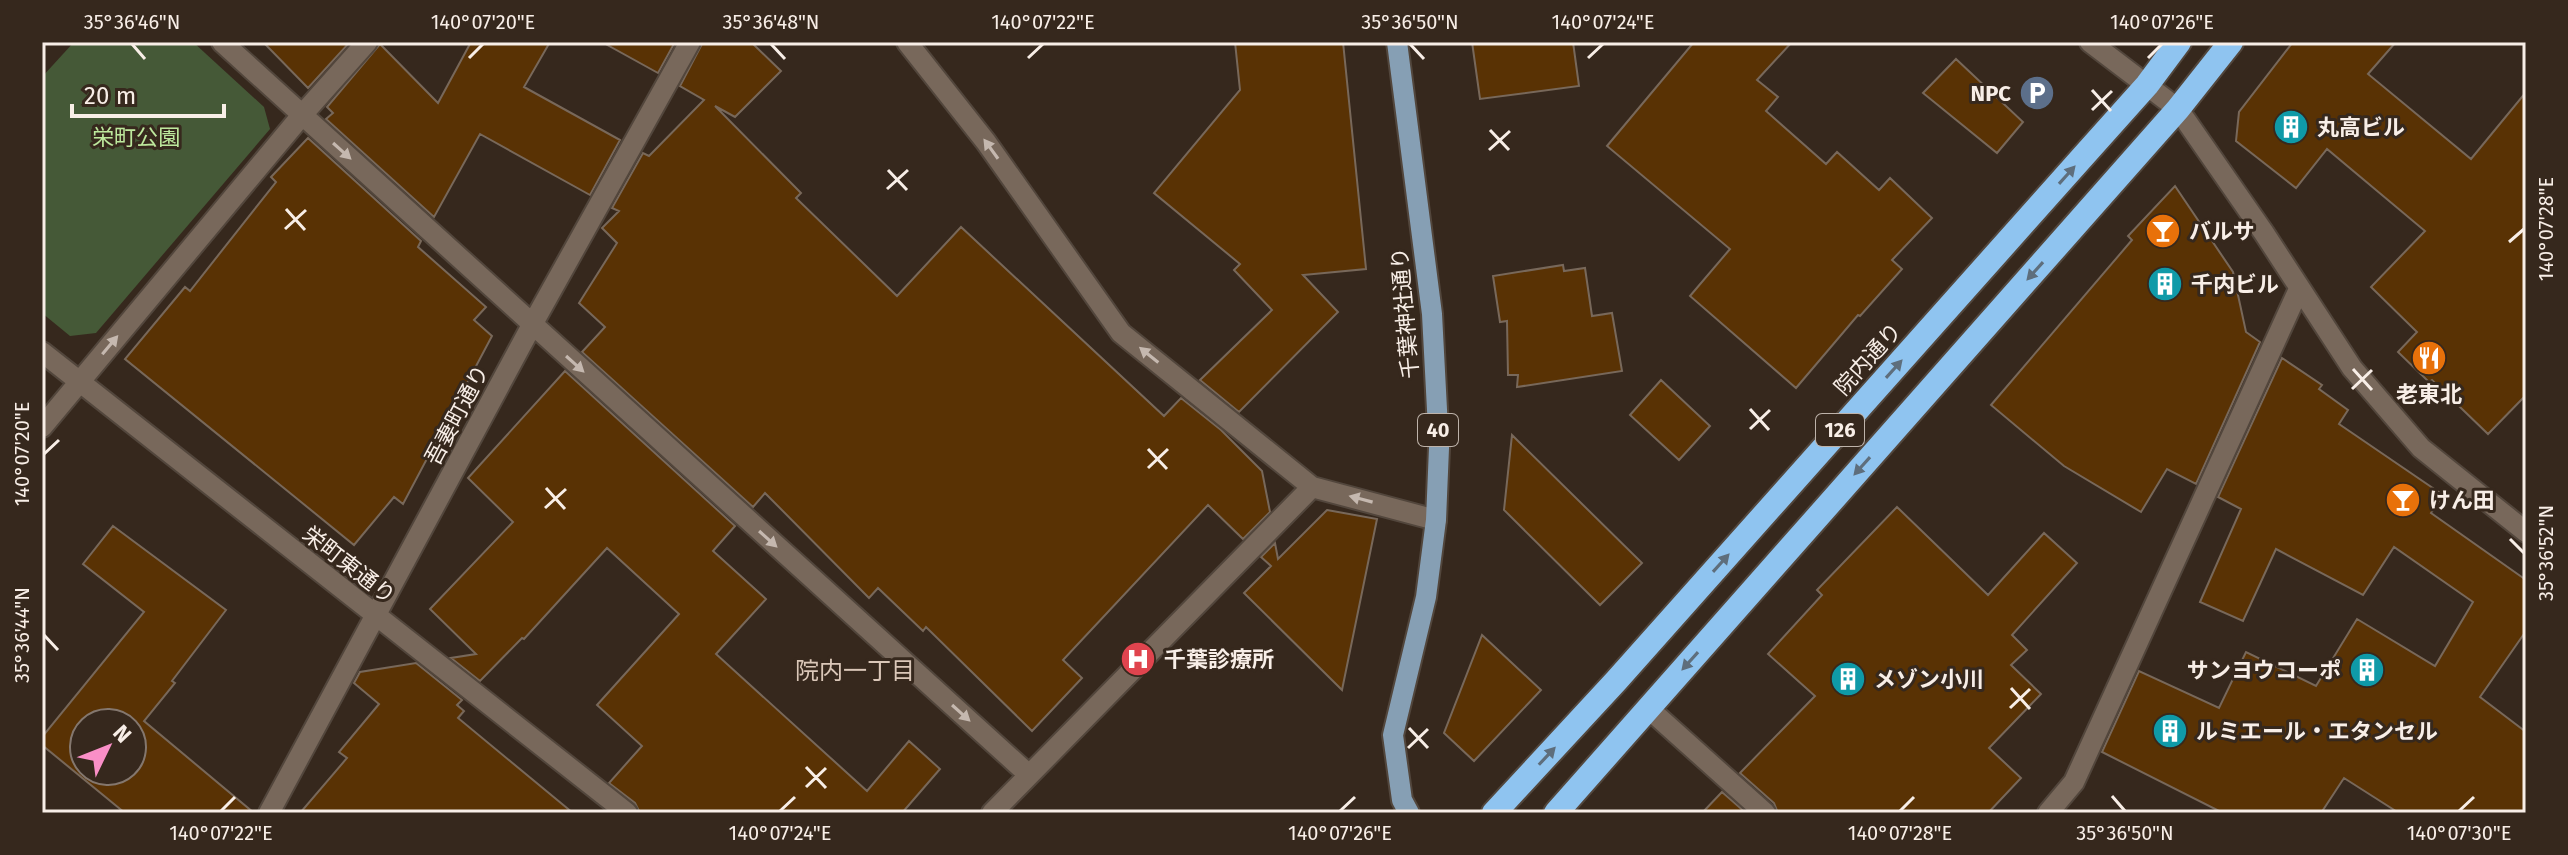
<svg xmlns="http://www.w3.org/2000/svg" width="2568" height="855" viewBox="0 0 2568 855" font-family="'Fira Sans','Noto Sans JP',sans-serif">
  <rect width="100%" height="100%" fill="#36281d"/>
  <path fill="#455937" d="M74,42H193L264,107L270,129L96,333L70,336L42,313V77Z"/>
  <path fill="#593204" stroke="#78685a" stroke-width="2" fill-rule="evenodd" d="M263,42H350L308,88Z
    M471,42H550L524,87L620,140L590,195L480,134L434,217L326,119L333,113L327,107L380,44L438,103Z
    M602,42H675L658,73Z
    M703,42H751L781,71L735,117L715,106L801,193L796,198L897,296L961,227L1164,416L1181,398L1221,430L1262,471L1270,512L1243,539L1208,505L1063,660L1082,678L1032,731L926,627L923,631L878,588L869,598L765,493L753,507L582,352L605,327L579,303L617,243L602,228L619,211L612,208L643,153L649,156L704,100L680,86Z
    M1235,42H1343L1366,269L1303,275L1338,312L1239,412L1200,380L1272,310L1234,270L1240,264L1154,193L1240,90Z
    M1472,42H1573L1579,86L1480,99Z
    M1694,42H1792L1757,80L1778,97L1766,111L1826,164L1837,152L1879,190L1890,178L1932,218L1892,260L1902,269L1860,316L1858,315L1796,388L1690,296L1730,249L1607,146Z
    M2293,42H2396L2368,74L2471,159L2526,92V395L2488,434L2432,380L2429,382L2398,352L2417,332L2371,287L2425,231L2327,149L2296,188L2236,141L2239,112Z
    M1956,59L2023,122L1997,153L1923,93Z
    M308,138L421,241L418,247L486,307L474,320L492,336L403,504L394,497L354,545L125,359L185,287L190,291L276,182L271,177Z
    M2175,186L2233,272L2246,332L2260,342L2196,484L2167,469L2141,512L2064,466L1991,405L2132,240L2128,236Z
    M1563,265L1564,271L1585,268L1592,316L1612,313L1622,371L1517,387L1518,375H1508L1507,321L1500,322L1493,276Z
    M2282,358L2322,385L2319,389L2348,410L2339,424L2443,495L2431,513L2526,580V631L2480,697L2526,732V813H2399L2344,778L2321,813H2223L2102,752L2139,671L2219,708L2246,652L2316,686L2357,619L2435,666L2473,602L2394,547L2363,595L2276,549L2243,621L2200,602L2241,509L2218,497Z
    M565,371L735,526L713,551L766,599L716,654L867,791L909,741L940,769L902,813H640L635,803L609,783L642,746L597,705L679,614L607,548L524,639L522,638L480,681L451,658L476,654L430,609L513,522L468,478Z
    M1661,380L1710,426L1679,460L1630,415Z
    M1512,435L1642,563L1600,605L1504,510Z
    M1897,507L1988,595L2044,533L2077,563L2012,635L2027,650L2011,665L2041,694L1989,748L2021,778L1988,813H1778L1774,803L1740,773L1815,696L1768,654L1822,595L1817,590Z
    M1327,510L1377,519L1342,690L1244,593L1271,566L1261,557L1275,543L1278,559Z
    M113,526L226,610L172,681L175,683L144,721L254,813H125L42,745V737L144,612L83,564ZM84,723H132V771H84Z
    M1482,635L1541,690L1474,761L1444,733Z
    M416,663L462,700L457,705L464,711L458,718L573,813H300L347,758L339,752L379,704L354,683L360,672Z
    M1722,792L1746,813H1702Z"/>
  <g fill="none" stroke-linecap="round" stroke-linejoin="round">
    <g stroke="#52463c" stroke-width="24">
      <path id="minor" d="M222,42L1028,774
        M907,42L986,142L1121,333L1312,487L1436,520
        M2090,42L2178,109L2264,233L2352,368L2421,448L2526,532
        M42,352L627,813
        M42,427L302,115L367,42
        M1648,708L1765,813
        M269,813L532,325L690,42
        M992,813L1312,487
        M2048,813L2074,782L2299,289"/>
    </g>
    <g stroke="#52463c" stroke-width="24">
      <path id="major" d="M1397,42L1432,314L1439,448L1436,520L1426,597L1393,735L1402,800L1409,813"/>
    </g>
    <g stroke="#52463c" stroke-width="28">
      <path id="highway" d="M1494,813L1616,681L2079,161L2147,85L2179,42
        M1556,813L2178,109L2231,42"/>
    </g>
    <use href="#minor" stroke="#78685b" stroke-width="20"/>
    <use href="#major" stroke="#869fb4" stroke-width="20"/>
    <use href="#highway" stroke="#8fc4f0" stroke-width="24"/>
  </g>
  <defs><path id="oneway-solid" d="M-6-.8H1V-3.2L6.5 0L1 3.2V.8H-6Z" transform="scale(2)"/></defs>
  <g fill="#c5b8af">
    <use href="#oneway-solid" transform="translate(991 149) rotate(-126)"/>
    <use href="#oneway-solid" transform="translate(342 151) rotate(42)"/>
    <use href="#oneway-solid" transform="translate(110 345) rotate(-50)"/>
    <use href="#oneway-solid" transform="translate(1149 355) rotate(-141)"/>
    <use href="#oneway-solid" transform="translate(575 364) rotate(42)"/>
    <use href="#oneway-solid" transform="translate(1361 499) rotate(-165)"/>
    <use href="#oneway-solid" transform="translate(768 539) rotate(42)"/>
    <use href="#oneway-solid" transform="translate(961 713) rotate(42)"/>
  </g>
  <g fill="#5e6e7c">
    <use href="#oneway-solid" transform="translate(2067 175) rotate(-48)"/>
    <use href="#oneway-solid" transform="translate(2035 271) rotate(132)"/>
    <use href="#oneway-solid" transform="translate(1894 369) rotate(-48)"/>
    <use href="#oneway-solid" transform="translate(1862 466) rotate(132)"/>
    <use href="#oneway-solid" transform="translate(1721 563) rotate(-48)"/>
    <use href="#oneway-solid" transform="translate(1690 661) rotate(132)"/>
    <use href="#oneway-solid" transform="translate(1547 756) rotate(-47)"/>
  </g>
  <path fill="none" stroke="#f8eee7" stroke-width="3" d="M132,44L145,59M771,44L785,59M1410,44L1424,59M469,58L483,44M1028,58L1043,44M1588,58L1603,44M2148,58L2162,44M2092,90L2111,111M2092,110L2112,91M1490,130L1509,150M1489,150L1510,131M888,170L907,190M887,189L908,170M286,209L305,230M285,229L306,210M2509,242L2524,229M2353,369L2372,390M2352,389L2372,370M1750,409L1769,430M1750,429L1770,410M1148,449L1167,469M44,454L59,440M1148,468L1168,449M546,488L565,509M545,508L566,489M2510,539L2524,553M44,635L58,650M2011,688L2030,709M2010,708L2030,689M1409,728L1428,748M1408,748L1428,729M806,767L826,788M806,787L826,768M2112,796L2125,811M221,811L235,797M780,811L795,797M1340,811L1355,797M1900,811L1914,797M2459,811L2474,797"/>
  <defs>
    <g id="parking-disc" transform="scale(1.8)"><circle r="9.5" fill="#5c6f8a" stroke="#36281d"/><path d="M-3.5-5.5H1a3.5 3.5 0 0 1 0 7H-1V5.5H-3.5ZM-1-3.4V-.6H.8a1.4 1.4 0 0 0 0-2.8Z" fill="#fff"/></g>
    <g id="building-disc" transform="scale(1.8)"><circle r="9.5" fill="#0f9aa8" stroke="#36281d"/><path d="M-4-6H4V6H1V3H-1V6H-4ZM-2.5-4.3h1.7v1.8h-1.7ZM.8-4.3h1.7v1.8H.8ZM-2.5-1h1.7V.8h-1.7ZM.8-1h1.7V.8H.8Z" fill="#fff"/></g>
    <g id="bar-disc" transform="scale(1.8)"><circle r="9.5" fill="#e8710a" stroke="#36281d"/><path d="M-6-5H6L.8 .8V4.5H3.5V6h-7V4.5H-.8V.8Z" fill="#fff"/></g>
    <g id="restaurant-disc" transform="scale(1.8)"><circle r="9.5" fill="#e8710a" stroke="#36281d"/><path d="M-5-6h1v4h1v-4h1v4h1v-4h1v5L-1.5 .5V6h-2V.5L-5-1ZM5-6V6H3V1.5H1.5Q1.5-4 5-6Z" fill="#fff"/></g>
    <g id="hospital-disc" transform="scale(1.8)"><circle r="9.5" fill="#e0444e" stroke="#36281d"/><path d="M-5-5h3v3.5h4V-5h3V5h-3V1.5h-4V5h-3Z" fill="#fff"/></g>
  </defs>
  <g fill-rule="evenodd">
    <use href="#parking-disc" x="2037" y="93"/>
    <use href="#building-disc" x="2291" y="127"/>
    <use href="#bar-disc" x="2163" y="231"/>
    <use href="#building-disc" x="2165" y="284"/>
    <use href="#restaurant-disc" x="2429" y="358"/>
    <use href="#bar-disc" x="2403" y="500"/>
    <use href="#hospital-disc" x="1138" y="659"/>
    <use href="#building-disc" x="2367" y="670"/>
    <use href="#building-disc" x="1848" y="679"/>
    <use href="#building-disc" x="2170" y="731"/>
  </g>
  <g text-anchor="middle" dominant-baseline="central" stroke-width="6" stroke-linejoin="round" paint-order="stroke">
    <g fill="#36281d" stroke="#beb3aa" stroke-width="2">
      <rect x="1418" y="414" width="40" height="32" rx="6"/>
      <rect x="1816" y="414" width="48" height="32" rx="6"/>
    </g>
    <g font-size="20" font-weight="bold" fill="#f8eee7">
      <text x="1438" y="430">40</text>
      <text x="1840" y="430">126</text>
    </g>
    <g font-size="22" font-weight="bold" fill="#f8eee7" stroke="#36281d" text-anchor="start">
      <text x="2011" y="93" text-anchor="end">NPC</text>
      <text x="2317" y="127">丸高ビル</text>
      <text x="2189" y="231">バルサ</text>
      <text x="2191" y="284">千内ビル</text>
      <text x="2429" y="394" text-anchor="middle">老東北</text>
      <text x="2429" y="500">けん田</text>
      <text x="1164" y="659">千葉診療所</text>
      <text x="2341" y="670" text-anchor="end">サンヨウコーポ</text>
      <text x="1874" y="679">メゾン小川</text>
      <text x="2196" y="731">ルミエール・エタンセル</text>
    </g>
    <g font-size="22" fill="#bde89d" stroke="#36281d">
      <text x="136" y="137">栄町公園</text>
    </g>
    <g font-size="22" fill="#f8eee7" stroke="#36281d">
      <text transform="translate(1405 313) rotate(-95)">千葉神社通り</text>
      <text transform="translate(1868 359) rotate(-48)">院内通り</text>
      <text transform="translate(457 415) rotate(-62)">吾妻町通り</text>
      <text transform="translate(349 565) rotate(38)">栄町東通り</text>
    </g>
    <g font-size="24" fill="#dac7b8" stroke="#36281d">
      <text x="855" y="671">院内一丁目</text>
    </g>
  </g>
  <rect width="2568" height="855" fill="none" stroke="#36281d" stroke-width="88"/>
  <g transform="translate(108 747) rotate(47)"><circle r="38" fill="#36281d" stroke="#84776e" stroke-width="2"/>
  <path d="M0-6L14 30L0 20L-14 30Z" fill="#fa8fc7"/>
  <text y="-12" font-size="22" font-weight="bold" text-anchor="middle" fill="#f8eee7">N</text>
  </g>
  <path d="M72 104v12h152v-12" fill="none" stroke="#f8eee7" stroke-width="4"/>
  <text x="84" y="104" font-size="24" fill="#f8eee7" stroke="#36281d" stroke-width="6" paint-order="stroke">20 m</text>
  <rect x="44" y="44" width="2480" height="767" fill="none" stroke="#f8eee7" stroke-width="3"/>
  <g font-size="20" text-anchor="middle" fill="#f8eee7">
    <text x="132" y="29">35°36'46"N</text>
    <text x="483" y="29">140°07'20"E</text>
    <text x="771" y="29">35°36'48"N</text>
    <text x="1043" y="29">140°07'22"E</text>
    <text x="1410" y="29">35°36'50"N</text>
    <text x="1603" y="29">140°07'24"E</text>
    <text x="2162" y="29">140°07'26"E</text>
    <text transform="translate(2546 229) rotate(-90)" y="7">140°07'28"E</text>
    <text transform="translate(22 454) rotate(-90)" y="7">140°07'20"E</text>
    <text transform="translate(2546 553) rotate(-90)" y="7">35°36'52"N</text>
    <text transform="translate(22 635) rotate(-90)" y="7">35°36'44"N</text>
    <text x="221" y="840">140°07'22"E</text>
    <text x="780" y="840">140°07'24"E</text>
    <text x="1340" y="840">140°07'26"E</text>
    <text x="1900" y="840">140°07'28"E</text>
    <text x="2125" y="840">35°36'50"N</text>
    <text x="2459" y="840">140°07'30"E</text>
  </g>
</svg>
